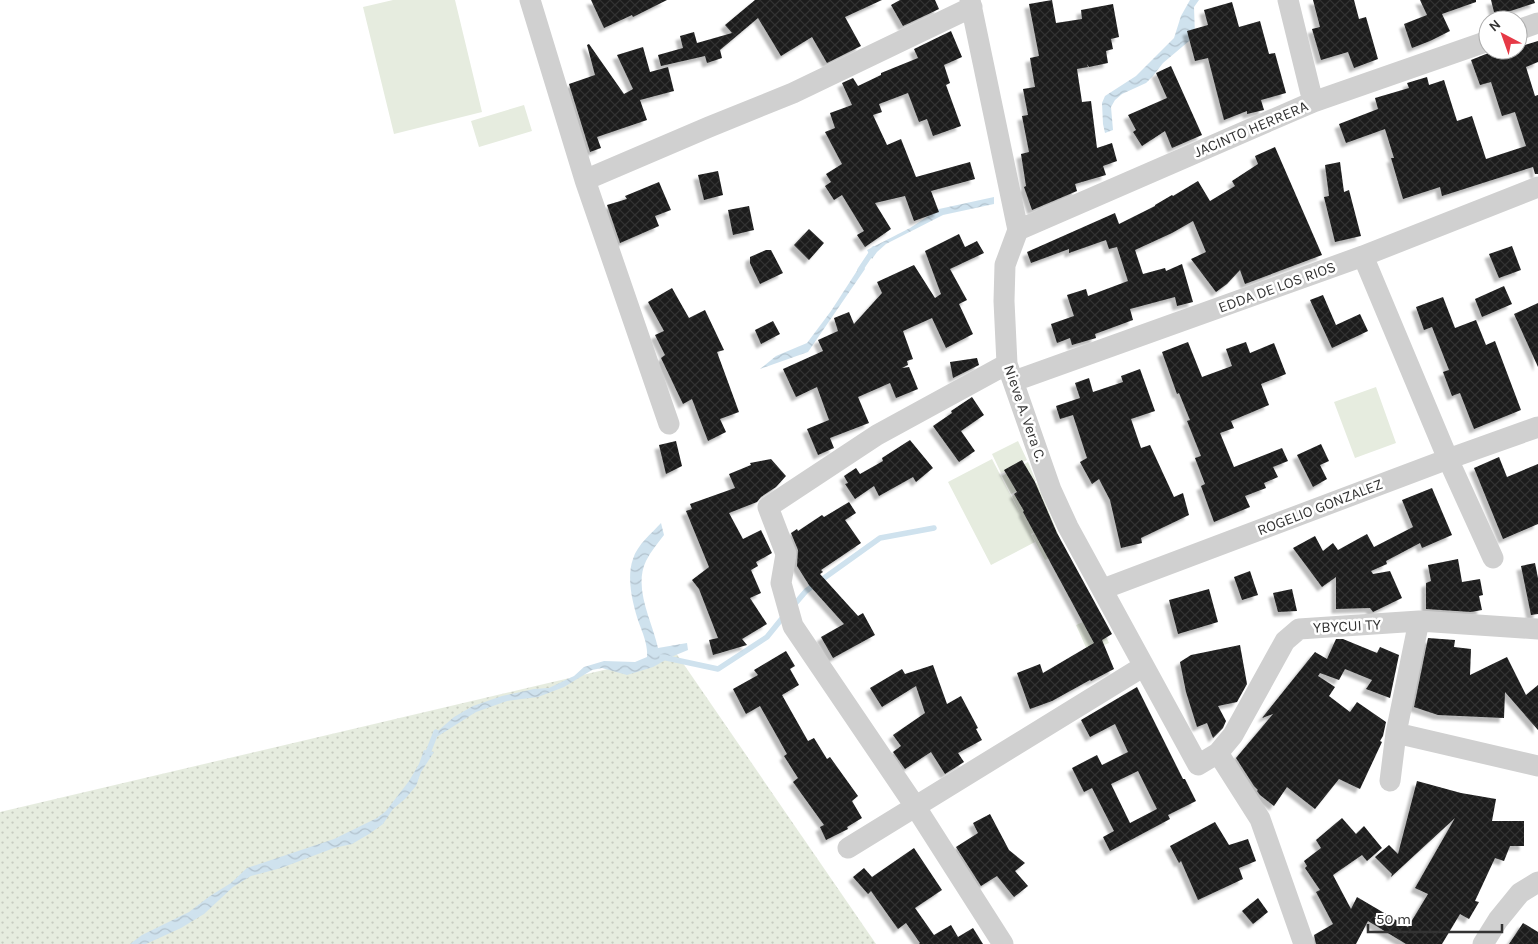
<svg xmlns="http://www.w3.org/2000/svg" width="1538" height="944" viewBox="0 0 1538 944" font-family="Karla,sans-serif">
  <defs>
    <pattern id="grass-dots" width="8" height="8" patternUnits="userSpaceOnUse" patternTransform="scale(1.25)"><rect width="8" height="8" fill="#e6ecdf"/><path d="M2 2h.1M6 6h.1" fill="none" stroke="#c6cbc0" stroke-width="1.8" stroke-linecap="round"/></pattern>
    <pattern id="water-waves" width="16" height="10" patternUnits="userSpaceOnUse" patternTransform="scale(1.25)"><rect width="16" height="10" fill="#cfe2ee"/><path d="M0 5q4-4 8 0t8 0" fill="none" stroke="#b2c2cd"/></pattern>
    <pattern id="building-cross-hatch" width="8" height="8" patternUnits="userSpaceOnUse" patternTransform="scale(1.25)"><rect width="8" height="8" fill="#1a1a1a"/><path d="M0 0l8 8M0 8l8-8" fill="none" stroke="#333"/></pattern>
    <filter id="shadow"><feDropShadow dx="-4.5" dy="4.5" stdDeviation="1" flood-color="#0004"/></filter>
  </defs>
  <rect width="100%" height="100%" fill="#fff"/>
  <path fill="url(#grass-dots)" d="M676,653L876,944H0V812Z"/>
  <path fill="#e6ecdf" d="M393,0H455L482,112L394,134L363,7Z
    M524,105L532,131L479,147L471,121Z
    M1376,387L1396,443L1355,458L1334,402Z
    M1018,441L1027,460L1001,473L992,454Z
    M992,459L1022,517L1012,496L1037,483L1065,551L1045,560L1032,535L1048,526L1031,534L1035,542L991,565L948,482Z
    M1028,462L1036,481L1011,494L1002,476Z
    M1097,616L1109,643L1088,652L1076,625Z"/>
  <path fill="url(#water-waves)" d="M1190,0H1199L1194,7L1195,36L1163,63L1153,76L1146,83L1122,94L1115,100L1111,107L1113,130L1105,133L1103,124L1102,103L1105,96L1136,76L1174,38L1181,16Z
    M994,197V204L943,215L886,244L877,252L872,259L867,250L910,228L939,209Z
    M862,263L865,269L808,352L760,369L776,356L807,343L831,311Z
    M661,523L664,535C658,543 651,551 646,561C633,588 652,621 658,648L687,643L688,650L671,657L653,667L627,675L602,668L592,670L564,687L538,697L507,701L476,712L435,738L432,736L454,717L473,706L502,696L534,689L549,688L574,676L584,667L604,661L635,662L647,657C648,645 643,634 639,623C633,605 626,578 633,559C637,545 652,533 661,523Z
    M424,750L434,752L421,772L416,786L405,799L393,809L383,824L369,834L352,844L334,848L281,868L251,876L233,887L204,914L181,928L146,944H130L142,935L189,912L210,896L231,883L247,868L334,839L377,818L386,811L409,781L419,764Z"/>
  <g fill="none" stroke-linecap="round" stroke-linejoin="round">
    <path stroke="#cfe2ee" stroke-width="5.5" d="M860,270L874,249
      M794,605L806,591L880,538L934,528
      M662,657L718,669L767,637L784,616
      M426,758L436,732"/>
  </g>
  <path fill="url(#building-cross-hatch)" fill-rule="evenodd" filter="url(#shadow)" d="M591,0H667L633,17L632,15L604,28Z
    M755,0H882L845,17L861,46L827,63L812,37L781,56L758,18L720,50L722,58L707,63L705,56L661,66L658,55L683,48L680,36L694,32L697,43L732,33L725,25Z
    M900,0H935L939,9L903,26L891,5Z
    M1052,0L1056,23L1082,19L1081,10L1113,4L1119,37L1111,39L1113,49L1106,51L1108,63L1089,67L1087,64L1088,67L1077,69L1082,102L1091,101L1097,148L1112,143L1117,161L1103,166L1106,175L1075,184L1077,191L1032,210L1024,187L1026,186L1021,154L1029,152L1022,116L1028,115L1023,89L1035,87L1030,58L1039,56L1029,4Z
    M1313,0H1354L1359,19L1366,17L1378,59L1354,68L1348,52L1321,60L1312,29L1320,27Z
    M1420,0H1476V2L1442,14L1450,31L1430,41L1412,48L1404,24L1427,15Z
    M1491,0H1534L1535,3L1495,16Z
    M1232,2L1239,27L1260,21L1269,54L1275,53L1286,93L1261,100L1264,110L1247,114V111L1224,120L1208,58L1195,61L1187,31L1208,25L1204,10Z
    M951,31L962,57L944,65L950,83L946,85L961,126L933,136L927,119L919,122L908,93L879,104L882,112L873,115L887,145L901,139L916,177L970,162L975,179L931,191L939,212L914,221L905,196L875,203L891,229L865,247L857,235L864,231L842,195L834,200L825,186L831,182L826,174L842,164L825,132L835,128L830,113L852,105L842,83L853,78L858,86L881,75V73L918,58L914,49Z
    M1538,41V62L1526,67L1535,96L1538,95V174H1535L1533,167L1442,196L1440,187L1403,199L1391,158H1394L1385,129L1346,143L1339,124L1378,109L1375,98L1409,88L1407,83L1427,77L1429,85L1444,80L1457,121L1472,116L1486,159L1526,146L1515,112L1502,116L1491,82L1480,85L1471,60L1496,50H1518V47Z
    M589,44L624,94L633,89L617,55L643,47L650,72L668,67L674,91L640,100L647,120L597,137L601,148L590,152L569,84L595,75L587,45Z
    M1171,66L1202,135L1172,148L1165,131L1142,146L1133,132L1136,130L1128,115L1167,98L1156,73Z
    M1275,147L1322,255L1245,284L1240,270L1227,284L1216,292L1191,259L1206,252L1193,221L1172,233L1135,250L1143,274L1165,268L1166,271L1182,264L1193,302L1177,306L1175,297L1130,309L1133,320L1095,334L1096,338L1072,345L1070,338L1057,343L1051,324L1074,316L1067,295L1086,289L1088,296L1128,281L1117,247L1109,249L1106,240L1069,253V249L1031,263L1027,252L1115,213L1119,224L1155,206V205L1172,195L1173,196L1198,181L1210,201L1235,186L1232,181L1258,164L1255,156Z
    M1340,162L1344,192L1349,190L1361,236L1335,242L1324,197L1329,196L1325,165Z
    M718,171L723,195L704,200L698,175Z
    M659,182L671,210L655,216L659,226L620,243L607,205L627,199L625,196Z
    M749,206L754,230L733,235L728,210Z
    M809,229L824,243L809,260L794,245Z
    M959,234L965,247L977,241L984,253L950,269L967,300L959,304L973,334L946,348L932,318L903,331L913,359L907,361L908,365L902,368L909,367L918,389L896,398L890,383L858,397L869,423L830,438L834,448L818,455L807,429L829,420L817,387L796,397L783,369L823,351L818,340L838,331L834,318L849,312L854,324L882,293L877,282L914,265L935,298L941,294L925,251Z
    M1512,246L1521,270L1499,278L1489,254Z
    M766,250H771L783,273L760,284L750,263V257Z
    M1504,286L1512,304L1482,317L1475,299Z
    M672,288L689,318L705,310L724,350L717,352L739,412L720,419L726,432L708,441L692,399L683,404L661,358L665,355L655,335L664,331L648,302Z
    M1323,295L1336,325L1360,314L1368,331L1332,348L1310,300Z
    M1443,297L1455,328L1476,320L1486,345L1495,341L1521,410L1474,429L1460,393L1452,396L1443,372L1449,370L1432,327L1424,330L1416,307Z
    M1538,303V367L1514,314Z
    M773,321L780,334L761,344L755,330Z
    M1188,342L1202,377L1232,366L1226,349L1246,342L1250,353L1274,343L1286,374L1261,384L1269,405L1231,421L1234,428L1220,433L1234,467L1282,448L1288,461L1273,467L1278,477L1264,483L1266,488L1245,496L1250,507L1214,522L1201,486L1205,484L1195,458L1201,456L1187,421L1190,420L1179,393L1177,394L1162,352Z
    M977,358L979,365L953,378L950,362Z
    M1140,369L1155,411L1131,419L1141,448L1150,445L1174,497L1183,493L1189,515L1141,538L1142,543L1121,548L1110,500L1099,479L1092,484L1080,462L1087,458L1073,415L1060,419L1056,406L1080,398L1075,383L1089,378L1093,392L1123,382L1121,376Z
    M972,397L984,415L961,431L975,451L959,462L933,426L952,413L951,411Z
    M910,440L933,468L916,482L913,477L879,496L874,486L855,499L845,484L848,483L844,476L856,468L860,474L883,461L882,458Z
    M676,441L682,466L666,474L659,445Z
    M1321,444L1329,461L1320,465L1327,479L1313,487L1297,455Z
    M1499,457L1507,477L1538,464V524L1503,539L1474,468Z
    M771,459L786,476L776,487L761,497L757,502L729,513L743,539L761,530L772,553L756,562L758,566L751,570L761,593L750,598L767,624L742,639L747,645L713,655L709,640L718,638L699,589L692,580L709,567L686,511L692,509L690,504L735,488L729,474L751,465L750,463Z
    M1022,460L1035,482L1057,533L1112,634L1102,640L1114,669L1091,681L1090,680L1052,701L1030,709L1017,673L1040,664L1043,673L1094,643L1023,512L1024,511L1014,494L1017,492L1004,470Z
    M1432,488L1452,535L1422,548L1420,543L1386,561L1387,564L1371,571L1373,574L1390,571L1402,598L1373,612L1370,608L1336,609V577L1322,587L1293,548L1315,536L1323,551L1333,543L1338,550L1367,534L1374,547L1413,527L1402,500Z
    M849,502L856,513L845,520L861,543L821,570L823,572L820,574L858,616L863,613L875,635L833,658L821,637L844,624L809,585L797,566L798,550L791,533L797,529L798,531L822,515L824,517Z
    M1458,559L1462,582L1480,579L1483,595L1479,596L1482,610L1471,612L1426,609V583L1431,581L1428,565Z
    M1535,563L1538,578V614L1531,615L1521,566Z
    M1250,571L1258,595L1242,600L1234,577Z
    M1209,589L1218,622L1178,634L1169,600Z
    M1292,589L1297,611L1278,612L1273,593Z
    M1428,638L1455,640L1454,647L1471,649L1470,675L1507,657L1526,695L1538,685V730L1505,692L1504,718L1438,715L1414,707Z
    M1336,639H1343L1377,653L1380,647L1399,655L1390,698L1366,689L1372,680L1345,669L1339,680L1320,673L1318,676L1335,687L1329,696L1350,712L1357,702L1386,722L1383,736L1380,741L1382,742L1360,789L1339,779L1315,809L1287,787L1274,806L1260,795L1257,791L1258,790L1254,786L1236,758L1273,714L1262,718L1315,652L1327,659Z
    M1240,645L1247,684L1237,702L1218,706L1226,721L1223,728L1213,738L1207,723L1197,727L1186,692L1180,662L1191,655Z
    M786,651L795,666L790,669L799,685L782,695L808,741L814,738L827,759L830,757L858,796L852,801L862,818L847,827L848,829L826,840L820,827L824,825L793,782L798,778L784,756L787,754L760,706L746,714L733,689L758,675L754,670Z
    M933,665L947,704L961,696L978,728L976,729L982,740L958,753L964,762L945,774L931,752L905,769L893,752L901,746L893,735L925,713L916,686L882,707L870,688L902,669L905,674Z
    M1137,687L1183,779H1185L1196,801L1168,815L1170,819L1110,851L1103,837L1114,831L1092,788L1084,792L1072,768L1097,755L1102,765L1128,752L1115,724L1090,737L1081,720ZM1138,771L1157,809L1130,823L1111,784Z
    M1417,781L1461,793L1496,799L1492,821H1524V846H1510L1504,861L1495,858L1475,901L1479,902L1469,919L1460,914L1442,944H1406L1368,921L1356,944H1316L1314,935L1333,924L1316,892L1320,890L1305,868L1307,866L1304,861L1321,848L1316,840L1342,818L1356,834L1364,826L1382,848L1367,861L1362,855L1333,875L1351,909L1357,897L1408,927L1428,894L1415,888L1455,818L1391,877L1392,874L1375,857L1389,845L1398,854Z
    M990,814L1009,850L1025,863L1015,871L1028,886L1014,897L997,876L981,886L956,847L978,833L973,823Z
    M1215,822L1229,845L1248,839L1256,861L1239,868L1243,879L1198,900L1181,861L1179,863L1170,846Z
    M914,848L942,890L915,908L934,935L951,925L958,937L973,928L983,944H919L920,943L906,923L898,929L871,891L868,894L853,877L864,868L872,877Z
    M1258,898L1268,912L1253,924L1242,911Z
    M1523,923L1538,932V944H1509Z"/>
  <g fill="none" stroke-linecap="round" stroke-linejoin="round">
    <path stroke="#d0d0d0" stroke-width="21" d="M530,0L585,180L669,424
      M970,0L1018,230L1005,265L1004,301L1007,364L1051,490L1068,527L1198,765L1218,753L1233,735L1285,641L1299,629L1419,621L1538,629
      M1288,0L1313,102
      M1518,30L1538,23
      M585,180L709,127L793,93L972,7
      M1018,230L1313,102L1488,41
      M1363,256L1448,459L1493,558
      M1014,381L1363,256L1538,187
      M1103,589L1448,459L1538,427
      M1396,733L1538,766
      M1218,753L1260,819L1304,944
      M1390,781L1396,733L1419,621
      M848,848L1144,666
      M1003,944L915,806L793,626L781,583L786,554L768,507L877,435L1007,364
      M1483,944L1498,920L1520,893L1538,882"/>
  </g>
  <g text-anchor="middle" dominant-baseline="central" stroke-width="5" stroke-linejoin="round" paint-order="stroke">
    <g font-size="15" fill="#333" stroke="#fff">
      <text transform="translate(1251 129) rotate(-23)">JACINTO HERRERA</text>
      <text transform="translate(1277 287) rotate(-20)">EDDA DE LOS RIOS</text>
      <text transform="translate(1025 413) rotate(71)">Nieve A. Vera C.</text>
      <text transform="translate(1320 507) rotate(-21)">ROGELIO GONZALEZ</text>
      <text transform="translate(1347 626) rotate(-3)">YBYCUI TY</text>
    </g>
  </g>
  <g transform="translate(1503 35) rotate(319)"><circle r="24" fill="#ffffff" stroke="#adadad"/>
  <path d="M0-4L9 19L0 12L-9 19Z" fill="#e63946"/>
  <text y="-8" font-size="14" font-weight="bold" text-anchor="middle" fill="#333333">N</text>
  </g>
  <path d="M1368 924v8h134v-8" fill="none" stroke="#333333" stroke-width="2.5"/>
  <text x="1376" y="924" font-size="15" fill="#333333" stroke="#ffffff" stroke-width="4" paint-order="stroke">50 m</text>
</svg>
